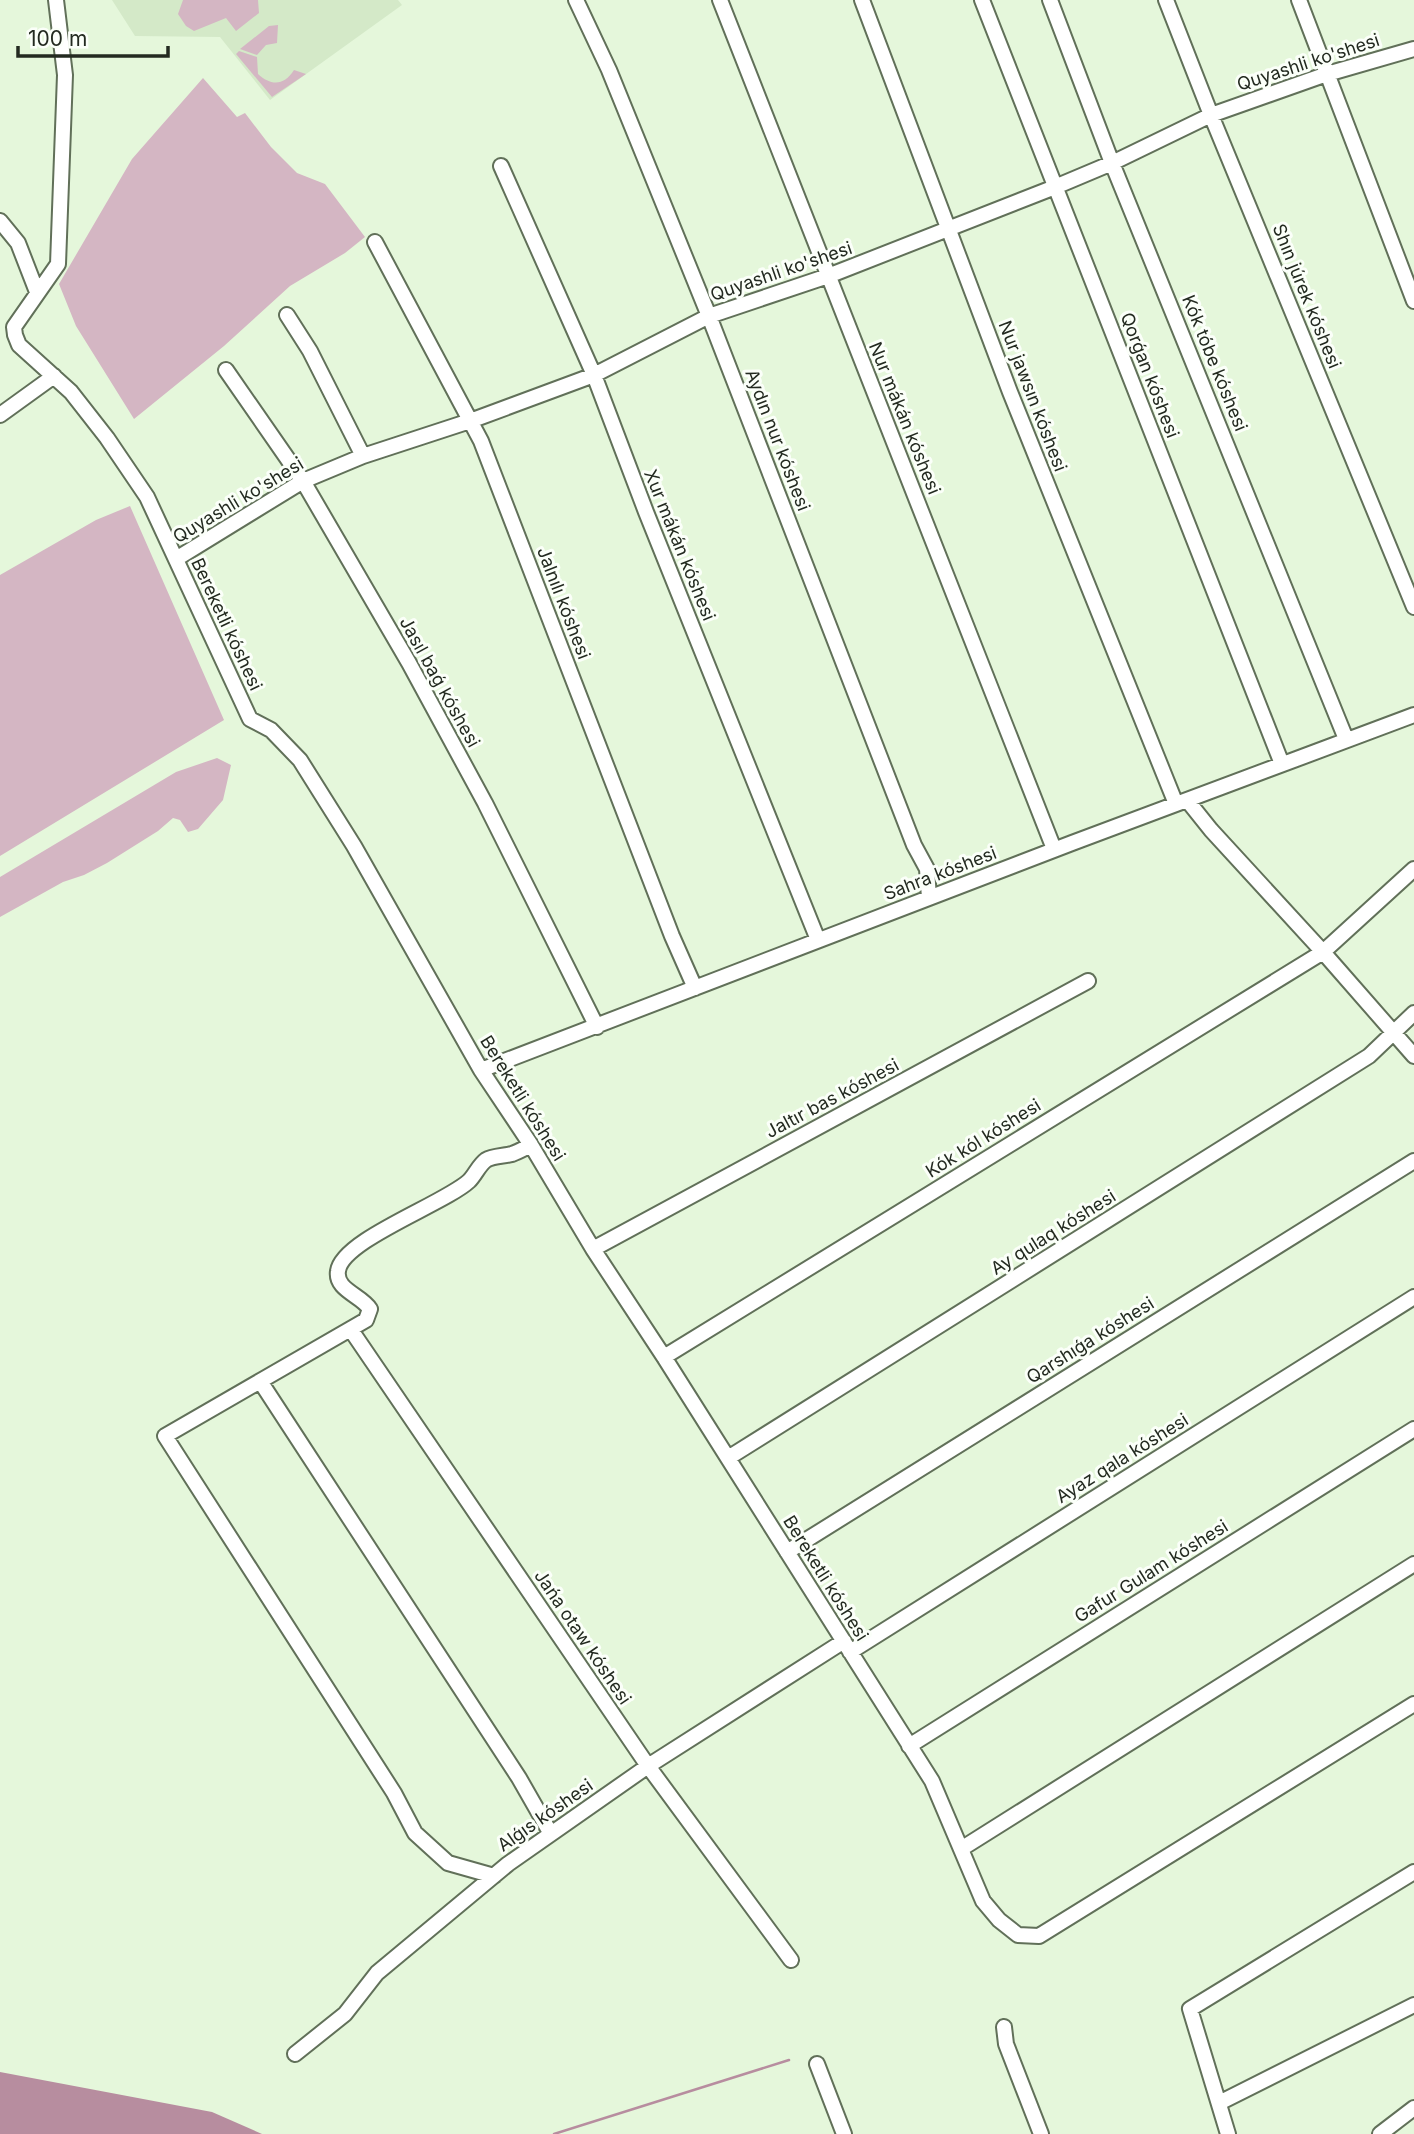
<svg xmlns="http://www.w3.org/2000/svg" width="1414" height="2134" viewBox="0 0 1414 2134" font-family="Inter,sans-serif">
  <rect width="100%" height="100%" fill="#e5f7db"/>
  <path fill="#d4e9c8" d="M112,0H398L402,5L270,100L220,37L135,36Z"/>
  <path fill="#d4b6c3" d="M183,0H258L259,13L236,31L226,18L194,31L186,26L178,14Z
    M278,25L277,43L266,45L257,55L240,49L269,26Z
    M239,51L257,57L258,74C271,86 284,86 294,70L306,74L272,97L236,54Z
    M203,78L237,117L245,113L271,147L297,173L325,184L365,237L345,253L290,286L224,346L134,419L76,326L59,284L132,159Z
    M130,506L224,720L0,856V575L96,520Z
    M217,758L231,765L223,800L198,829L188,832L180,820L173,818L158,831L107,863L84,875L63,882L0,917V877L176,772Z"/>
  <path fill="#b78d9f" d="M0,2072L212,2112L262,2134H0Z"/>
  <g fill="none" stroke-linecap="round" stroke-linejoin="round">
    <path stroke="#b78d9f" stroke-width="2.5" d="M554,2134L789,2060"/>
    <g stroke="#617059" stroke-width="18">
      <path id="minor" d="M576,0L609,70L709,316L914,845L927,869L929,898
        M720,0L1054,849
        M862,0L1010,392L1176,804
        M982,0L1282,764
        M1050,0L1112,163L1346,739
        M1166,0L1211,115L1414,607
        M1299,0L1414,301
        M501,166L594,375L646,512L818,940
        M0,221L18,243L37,292
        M375,242L481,441L672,936L695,988
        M287,315L310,351L363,456
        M15,335L19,345L71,392L107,438L147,497L250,719L271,730L300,760L354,846L481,1070L531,1145L593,1249L664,1357L932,1781L983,1901L999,1920L1018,1935L1039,1936L1414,1704
        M15,335L14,327L58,264L65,75L56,0
        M226,370L303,481L409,663L485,803L597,1027
        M0,415L54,376
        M176,559L303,481L363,456L470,421L594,375L709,316L828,276L1055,187L1112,163L1211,115L1327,74L1414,49
        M1187,800L1211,830L1323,952L1414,1056
        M481,1070L1072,843L1414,715
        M593,1249L1088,981
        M351,1330L648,1766L791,1960
        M664,1357L1323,952L1414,869
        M260,1381L519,1778L551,1834
        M728,1458L1369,1056L1414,1013
        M787,1552L1414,1161
        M850,1652L1414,1297
        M909,1746L1414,1429
        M961,1849L1414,1564
        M494,1876L448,1863L415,1833L394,1793L165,1436L366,1320L370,1309C361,1295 335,1290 338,1271C342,1240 444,1204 469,1181C475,1175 479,1165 486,1160C492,1156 504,1156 512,1154C518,1152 525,1148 531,1145
        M1004,2027L1006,2044L1041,2134
        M295,2054L345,2014L377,1973L508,1864L648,1766L844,1641
        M817,2064L844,2134
        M1219,2103L1414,2005
        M1228,2134L1190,2009L1414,1872
        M1380,2134L1414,2108"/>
    </g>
    <use href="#minor" stroke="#fff" stroke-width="14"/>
  </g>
  <g text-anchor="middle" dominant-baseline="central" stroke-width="6" stroke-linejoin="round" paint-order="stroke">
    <g font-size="18" fill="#232a20" stroke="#fbfff9">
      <text transform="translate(1308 62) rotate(-18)">Quyashli ko'shesi</text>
      <text transform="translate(781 271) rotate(-19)">Quyashli ko'shesi</text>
      <text transform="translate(1307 296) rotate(68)">Shın júrek kóshesi</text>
      <text transform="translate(1215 363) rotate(68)">Kók tóbe kóshesi</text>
      <text transform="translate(1150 375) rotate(69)">Qorǵan kóshesi</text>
      <text transform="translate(1033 396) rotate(69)">Nur jawsın kóshesi</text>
      <text transform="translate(905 418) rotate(68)">Nur mákán kóshesi</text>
      <text transform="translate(778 440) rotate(69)">Aydın nur kóshesi</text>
      <text transform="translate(238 500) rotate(-31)">Quyashli ko'shesi</text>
      <text transform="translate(680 545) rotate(68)">Xur mákán kóshesi</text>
      <text transform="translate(564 603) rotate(69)">Jalnılı kóshesi</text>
      <text transform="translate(227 624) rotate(65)">Bereketli kóshesi</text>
      <text transform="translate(440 682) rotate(61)">Jasıl baǵ kóshesi</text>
      <text transform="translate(940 873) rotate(-21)">Sahra kóshesi</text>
      <text transform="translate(523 1098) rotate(58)">Bereketli kóshesi</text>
      <text transform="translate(832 1098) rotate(-28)">Jaltır bas kóshesi</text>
      <text transform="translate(983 1138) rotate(-32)">Kók kól kóshesi</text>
      <text transform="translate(1053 1232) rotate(-32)">Ay qulaq kóshesi</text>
      <text transform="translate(1090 1340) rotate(-32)">Qarshıǵa kóshesi</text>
      <text transform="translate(1122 1458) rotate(-32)">Ayaz qala kóshesi</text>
      <text transform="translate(1151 1571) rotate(-32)">Gafur Gulam kóshesi</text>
      <text transform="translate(826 1578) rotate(58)">Bereketli kóshesi</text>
      <text transform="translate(583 1637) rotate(56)">Jańa otaw kóshesi</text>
      <text transform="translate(545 1815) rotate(-35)">Alǵıs kóshesi</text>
    </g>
  </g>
  <path d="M18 46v10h150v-10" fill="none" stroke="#232a20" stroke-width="3.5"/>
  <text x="28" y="46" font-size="21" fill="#232a20" stroke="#fbfff9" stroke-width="5" paint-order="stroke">100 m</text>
</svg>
